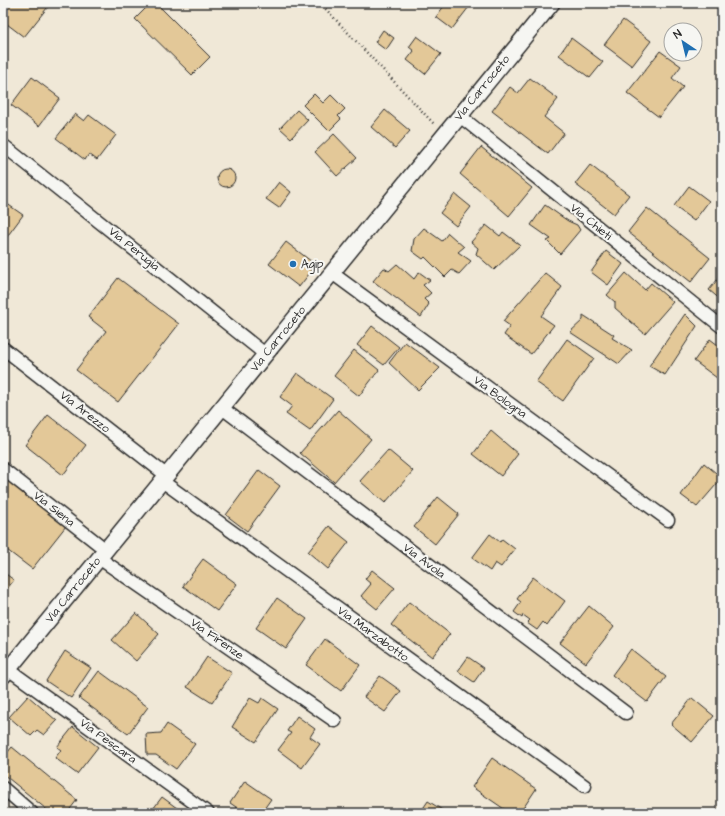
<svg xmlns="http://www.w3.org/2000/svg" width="725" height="816" viewBox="0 0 725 816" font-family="'Architects Daughter',sans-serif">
  <rect width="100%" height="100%" fill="#f0e8d7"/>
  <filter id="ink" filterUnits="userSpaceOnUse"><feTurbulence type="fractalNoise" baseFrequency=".025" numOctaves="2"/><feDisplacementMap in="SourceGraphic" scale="8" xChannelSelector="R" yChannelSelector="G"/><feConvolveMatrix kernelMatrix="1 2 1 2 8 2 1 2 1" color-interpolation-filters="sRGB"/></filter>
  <g filter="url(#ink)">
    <path fill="#e3c898" stroke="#2b2b2b" d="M3,3H51L24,37L3,21Z
      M151,3H156L210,57L192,75L135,19Z
      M446,3H472L452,29L436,17Z
      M623,20L651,41L632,66L604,45Z
      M383,30L394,38L386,50L375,42Z
      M417,36L441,54L425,74L407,60L414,51L409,47Z
      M571,38L603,62L590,78L559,55Z
      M660,51L681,66L672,78L683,87L659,117L627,93Z
      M32,77L60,98L39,126L11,105Z
      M530,78L558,99L544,117L564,133L548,154L492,111L510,87L518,93Z
      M314,94L323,103L331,95L345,109L338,116L341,119L329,131L303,105Z
      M297,110L308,120L291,138L280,128Z
      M385,110L410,131L395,148L371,127Z
      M75,114L84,121L89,115L116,135L97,160L89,154L85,160L56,138Z
      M334,134L357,158L337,176L315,152Z
      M481,147L532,188L509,216L460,174Z
      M590,165L629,195L614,214L575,184Z
      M217 178a9 9 0 1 1 18 0a9 9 0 1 1-18 0Z
      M279,182L291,192L279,208L266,199Z
      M689,186L709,201L694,221L674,206Z
      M455,194L471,207L456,226L440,213Z
      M3,201L23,215L3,242Z
      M545,205L568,221L577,225L580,230L560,254L547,241L551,239L531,225Z
      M647,208L710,258L691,282L628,232Z
      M486,225L500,236L503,232L520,245L494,270L476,254L478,248L471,242Z
      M424,228L442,241L448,233L464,247L458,252L471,261L459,274L452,270L445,277L425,257L423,259L412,251L414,239Z
      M286,242L316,265L299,287L269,264Z
      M606,251L623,264L608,285L591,272Z
      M397,264L414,279L419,272L430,280L423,285L431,293L424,299L429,304L421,317L373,281L384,268L389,271Z
      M545,273L562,287L541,316L554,325L531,354L504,335L510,326L503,321Z
      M626,273L645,290L651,283L673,302L645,334L615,308V302L607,295Z
      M722,274V301L709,290Z
      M118,278L179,324L118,402L76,370L106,331L88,317Z
      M685,314L697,326L665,375L649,366Z
      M583,315L614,335L612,338L632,350L619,364L570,332L583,320Z
      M372,326L399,347L384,365L357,345Z
      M567,339L594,358L563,401L536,382Z
      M710,339L722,348V370L717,378L694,361Z
      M405,342L440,368L418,390L389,363Z
      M354,350L379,370L359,396L334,376Z
      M297,373L333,399L310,431L286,414L292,406L280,397Z
      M338,410L371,439L334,482L300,453Z
      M48,415L86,445L63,475L25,445Z
      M491,431L518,454L501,476L473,454Z
      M388,450L413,471L385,503L360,481Z
      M704,463L722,478L697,507L681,495Z
      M259,470L280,486L247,531L226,515Z
      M3,477L66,526L32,569L3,547Z
      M438,497L459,514L435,544L414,527Z
      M329,526L349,542L328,569L308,552Z
      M490,534L500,542L502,539L515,549L501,567L495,563L490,571L472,558Z
      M203,559L237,584L217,611L183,586Z
      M372,570L395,588L377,609L361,596L371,584L365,579Z
      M3,572L14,580L3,594Z
      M533,577L565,601L547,626L543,622L537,630L527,623L530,620L523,615L522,618L514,612L521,602L517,599Z
      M277,598L307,619L286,649L256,628Z
      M409,602L450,634L432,657L391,625Z
      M589,606L614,627L586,663L560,643Z
      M136,613L159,634L136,661L112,640Z
      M325,639L360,665L341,691L306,665Z
      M631,649L666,677L647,702L612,675Z
      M65,651L91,668L71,698L46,681Z
      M207,657L232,673L212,703L187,687Z
      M468,657L484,668L474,682L458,671Z
      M99,671L148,707L128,734L79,698Z
      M380,676L401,691L385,712L364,697Z
      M28,696L57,721L44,735L37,730L31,736L9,717Z
      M250,698L259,703L262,698L278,709L256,742L232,727Z
      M692,698L714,716L692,742L671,724Z
      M297,716L315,729L310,737L320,744L302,768L278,750L291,733L287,731Z
      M167,724L195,744L176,769L156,755H147L146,734L161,733Z
      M73,727L98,747L77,774L55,758L61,750L57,747Z
      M12,747L77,800L67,813H51L3,774V758Z
      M492,758L536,789L520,813H510L472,787Z
      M245,781L271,799L261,813H245L230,803Z
      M162,797L181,811L180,813H150Z
      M428,801L447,813H420Z"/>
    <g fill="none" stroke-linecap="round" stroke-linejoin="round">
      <g stroke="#2b2b2b" stroke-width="15">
        <path id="minor" d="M460,116L722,327
          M3,145L265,354
          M332,273L668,520
          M3,348L166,475
          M222,408L626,713
          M3,469L106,550
          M162,481L585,786
          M99,558L335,721
          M8,669L208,813
          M3,788L32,813"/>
      </g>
      <g stroke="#2b2b2b" stroke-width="18">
        <path id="tertiary" d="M3,676L552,3"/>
      </g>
      <path stroke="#2b2b2b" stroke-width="2.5" stroke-dasharray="1 3" stroke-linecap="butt" d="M320,3L435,125"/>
      <use href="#minor" stroke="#f6f6f2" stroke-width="12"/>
      <use href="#tertiary" stroke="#f6f6f2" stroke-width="15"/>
    </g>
  </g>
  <circle fill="#1f6fb2" stroke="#f6f6f2" stroke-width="1.5" cx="293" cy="264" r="4"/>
  <g text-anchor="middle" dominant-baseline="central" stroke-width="4" stroke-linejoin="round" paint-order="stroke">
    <g font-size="12" fill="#2b2b2b" stroke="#f6f6f2">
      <text transform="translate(482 88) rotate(-51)">Via Carroceto</text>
      <text transform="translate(591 222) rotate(39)">Via Chieti</text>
      <text transform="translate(134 249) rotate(39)">Via Perugia</text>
      <text transform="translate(278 339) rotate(-51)">Via Carroceto</text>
      <text transform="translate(500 397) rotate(36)">Via Bologna</text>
      <text transform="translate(85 412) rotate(38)">Via Arezzo</text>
      <text transform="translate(54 509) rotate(38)">Via Siena</text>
      <text transform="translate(424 561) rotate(37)">Via Avola</text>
      <text transform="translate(73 590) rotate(-51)">Via Carroceto</text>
      <text transform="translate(373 634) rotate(36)">Via Marzabotto</text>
      <text transform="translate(217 639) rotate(35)">Via Firenze</text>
      <text transform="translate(108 741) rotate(36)">Via Pescara</text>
    </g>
    <g font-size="12" fill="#2b2b2b" stroke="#f6f6f2" text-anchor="start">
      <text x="301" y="264">Agip</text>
    </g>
  </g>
  <rect width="725" height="816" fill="none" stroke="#f6f6f2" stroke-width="16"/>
  <rect x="8" y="8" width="709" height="800" fill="none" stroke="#2b2b2b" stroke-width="1.5" filter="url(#ink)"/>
  <g transform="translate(683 42) rotate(325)"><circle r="19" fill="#f6f6f2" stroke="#a5a5a2"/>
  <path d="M0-3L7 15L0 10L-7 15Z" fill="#1f6fb2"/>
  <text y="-6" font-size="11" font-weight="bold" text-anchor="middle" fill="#2b2b2b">N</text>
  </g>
</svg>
